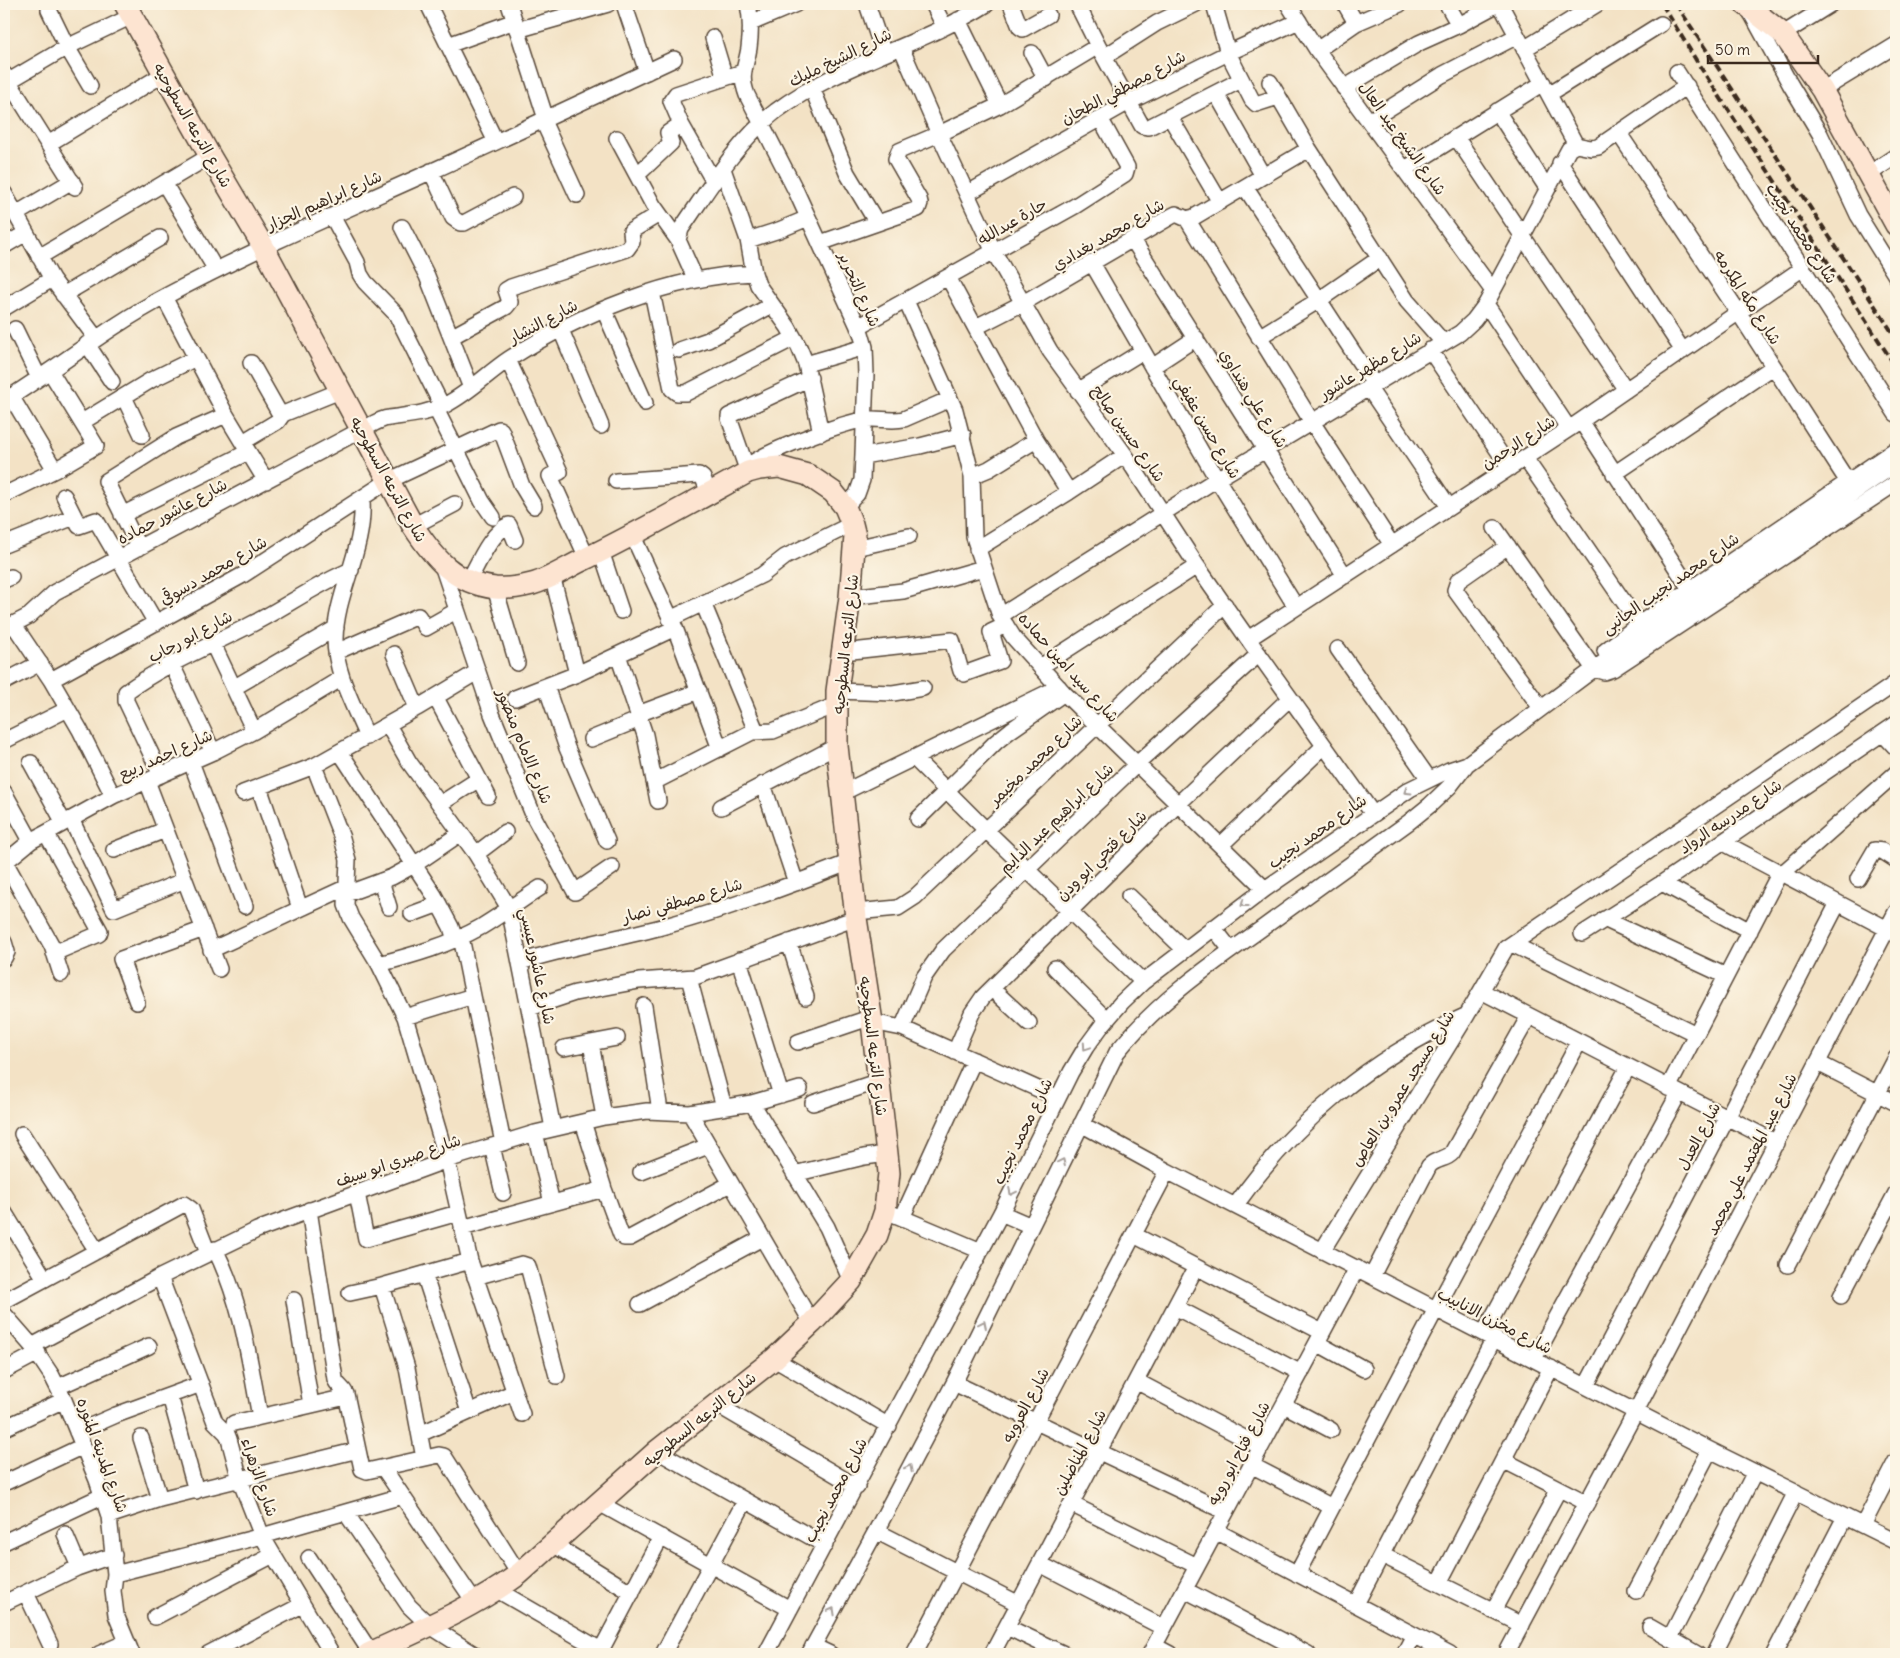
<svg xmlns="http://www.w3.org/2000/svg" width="1900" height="1658" viewBox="0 0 1900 1658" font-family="Delius,'Playpen Sans Arabic',sans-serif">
  <rect width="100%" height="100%" fill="#fcf5e5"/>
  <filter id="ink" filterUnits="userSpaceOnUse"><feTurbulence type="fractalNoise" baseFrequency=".02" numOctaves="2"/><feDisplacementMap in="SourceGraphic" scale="10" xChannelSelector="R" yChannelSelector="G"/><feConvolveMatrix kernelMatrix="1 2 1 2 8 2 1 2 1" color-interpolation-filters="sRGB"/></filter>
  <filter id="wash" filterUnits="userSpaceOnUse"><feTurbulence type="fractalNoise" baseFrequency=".0096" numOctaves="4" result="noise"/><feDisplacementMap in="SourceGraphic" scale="20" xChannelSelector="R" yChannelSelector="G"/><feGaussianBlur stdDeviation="1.12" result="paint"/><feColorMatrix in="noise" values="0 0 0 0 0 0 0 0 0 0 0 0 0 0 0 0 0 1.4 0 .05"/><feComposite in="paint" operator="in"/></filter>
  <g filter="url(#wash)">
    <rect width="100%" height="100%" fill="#f3e2c5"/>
  </g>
  <g filter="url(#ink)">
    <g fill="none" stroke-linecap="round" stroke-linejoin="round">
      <g stroke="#574637" stroke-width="18">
        <path id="street" d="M428,4L496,142
          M509,4L546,119
          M624,4L647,72
          M748,4C751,18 751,33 749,48C746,68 739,74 747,95L796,191L861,333L865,347L866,375L862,480L857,494L845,507
          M867,4L884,54
          M933,4L944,26
          M1011,4L1020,27L1023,29L1048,15
          M1077,4L1098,46L1142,126L1149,127L1241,80
          M1214,4L1228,53L1252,100L1256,104L1278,97
          M1288,4L1317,50L1493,291
          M1345,4L1356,23
          M1447,4L1459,25
          M1500,4L1576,145
          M49,10L67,47L90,86
          M1751,13L1790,84L1820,134L1858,215L1896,276
          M958,20L1000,105
          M751,23L796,4
          M517,30L608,4
          M1783,34L1831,4
          M713,38L725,78
          M448,45L515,21
          M901,47L939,134L994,252L1050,351L1125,455L1197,566L1248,639L1373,814
          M1524,49L1597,4
          M1317,50L1356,23L1400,4
          M1032,53L1046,79
          M1104,57L1157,23L1196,4
          M1677,72L1896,414
          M4,74L75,187
          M9,81L67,47L132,16
          M1270,82L1309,149L1407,301L1443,342
          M812,88L847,173L877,223
          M1344,88L1419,43L1459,25L1498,4
          M1822,90L1896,45
          M1216,93L1263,176
          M1549,94L1661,24
          M1497,111L1547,188
          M1170,117L1220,202
          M543,121L577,195
          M1369,121L1442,75L1517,36
          M1618,132L1739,313L1848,482
          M1456,137L1626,390
          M617,138L653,205L678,240L696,280
          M48,144L164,74
          M1560,163L1683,351
          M723,169L748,240L754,273L758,285L788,327L799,347L806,364L821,433
          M1405,169L1543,83
          M431,171L453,218L460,223H464L513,197
          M1869,174L1896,156
          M637,175L671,143L668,133L681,124
          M714,182L681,124L671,101L676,94L743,72
          M164,183L216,270
          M1245,187L1374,384
          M4,193L52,279L96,338
          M968,193L1129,102L1228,53L1299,21
          M16,214L72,181
          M332,216L357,262L360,274L365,282L396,314L442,406
          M1187,219L1312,422L1392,545
          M402,227L427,276L471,388
          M678,240L681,229C709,189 736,142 776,111C840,64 920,46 987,4
          M748,240L779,230L808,218
          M1133,240L1345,576
          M820,243L918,209L920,203L919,199L896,159L899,151L939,134L1000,105L1098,46
          M4,246L26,233
          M39,257L210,156
          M1092,263L1217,479L1296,607
          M948,277L1036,440L1069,492
          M652,292L672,389L677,393H686L794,338
          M63,295L160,238
          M164,297L226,415L266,481
          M906,301L955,410L972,476L974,537L1000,616L1014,638L1064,693L1265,889
          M1486,304L1569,429
          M4,308L52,279
          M604,310L645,403
          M858,327L1075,206L1125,174L1127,167L1100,118
          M976,327L1023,303L1172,216L1176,214L1187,219L1194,217L1309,149
          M15,329L39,378
          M561,330L601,426
          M451,337L506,307L510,302L506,290L511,287L627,249L632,242L631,231L659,214
          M1259,337L1319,300L1380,258
          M87,344L112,382
          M679,350L708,340L772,305
          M1430,350L1510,468
          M508,360L560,472L550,476L587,558
          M251,363L281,416
          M806,364L865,347
          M1152,367L1196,338
          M1368,387L1449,507
          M1078,391L1143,351
          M11,396L55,470
          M124,397L142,435
          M4,401C59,367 109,326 166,296C252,250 341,212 430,172C512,135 593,97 674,59
          M436,409L482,501L493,517
          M1581,421L1690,589
          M82,422L151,380L196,358
          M243,442L278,421L283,414L340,391
          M863,456L920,446L963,435
          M1525,458L1639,624
          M747,467C765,451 837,425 862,420C875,417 890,422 904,419L950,399
          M748,472L729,418V416L810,378
          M1614,474L1773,367
          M972,476L989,469L1036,440
          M616,481L699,475L703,478L709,493
          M4,495L55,470L96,446L50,371
          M64,496L79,526L96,520L156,623
          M362,500C365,551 336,591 335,639C335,673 354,706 367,737
          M122,515L248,452
          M413,526L455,504
          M1495,528L1594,669
          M632,534L675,628L720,749
          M4,545L74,517
          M1508,546L1458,581L1455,590L1541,708
          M139,548L106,481L176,437L226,415
          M855,548L909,536
          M977,549L1069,492L1125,455
          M601,551L621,611
          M442,565L492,714L534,817L575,892L612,867
          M552,575L577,674
          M4,580L11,577
          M469,580C478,564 491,532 509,525L515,540
          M495,588L517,663
          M850,597L903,591L983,568
          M703,603L756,731
          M1000,616L1217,479L1460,333L1474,320L1486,304L1569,149L1576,145L1591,148L1598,147L1687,86
          M670,619L762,575L785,557L852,524
          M14,625L51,680L80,730L113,796
          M4,629L29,616L55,592L361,430C370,426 379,419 389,418C409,415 428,414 447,404C470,392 488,373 509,359C579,314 670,276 754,273
          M1248,639L1569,429L1803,268
          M212,642L254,731
          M1338,649L1429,779
          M1605,651L1639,624L1896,449
          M336,652L418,616L426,628L456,611
          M843,652L952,640L961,671L964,674L1000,661L991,632L1006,625
          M394,654L417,708
          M618,655L645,735L658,801
          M172,665L213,752
          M1040,667L1197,566
          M1594,669L1604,672L1613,669L1896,483
          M51,680L243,575L388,481L499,429L501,430L522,486L534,506
          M4,682L40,663
          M546,686L567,748L607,841
          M235,687L336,628
          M837,691L893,693L923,688
          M436,698L488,796
          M515,698L577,674L675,628
          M638,714L699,691
          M388,725L409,762L476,854L509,908L553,1128
          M1883,734L1896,748
          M591,739L640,719
          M4,741L68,709
          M340,752L434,895L451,927L455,940
          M914,758L987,831L1143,982
          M191,762L245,906
          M31,763L64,823
          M314,766L342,838L348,860L346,905L351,918L379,964L405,1017L447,1160L470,1261L522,1414
          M161,775L126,701V692C164,664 212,645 254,623C287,606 317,584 351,570
          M147,781L219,969
          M654,782L752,732L773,731L836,705
          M763,784L796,883
          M259,787L300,908
          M4,792L31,841
          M243,793L314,766L417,708L477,672
          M842,793L1059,687
          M440,804L479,779
          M721,807L837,746
          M71,819L114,909L185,880
          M918,819L996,742L1011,730L1064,693
          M46,833L100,931L99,934L54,953
          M1722,842L1895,933
          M1221,845L1324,746
          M114,850L165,830
          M476,854L505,832
          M5,862L52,946L61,974
          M4,863L31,841L46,833L113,796L213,752L254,731L342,678
          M1858,879L1875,850L1882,851L1896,860
          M381,881L389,907
          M1662,883L1750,931
          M346,894L392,877L414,865L461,833
          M1129,896L1184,949
          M856,912L898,908L915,897L1225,605
          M412,914L439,904
          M1604,919L1726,976
          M1213,927L1231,950
          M1582,934L1662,883L1896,724
          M461,937L503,1143
          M4,942L7,952L4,958
          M789,942L806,997
          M1512,944L1696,1034
          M211,950L347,887
          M739,960L781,1095
          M520,962C568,947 617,939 665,926C728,909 789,886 850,862
          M379,964C414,955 449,945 481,927C501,915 520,901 540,888
          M1055,968L1106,1019
          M689,978L724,1107
          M992,989L1029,1023
          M1481,991L1777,1143
          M137,1002L121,959L204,929
          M644,1006L660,1111
          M530,1008L575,993L639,981L695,977L856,918
          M405,1017L473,996
          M872,1022L902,1028L1058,1098
          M902,1028L924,977L943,950L1137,764L1259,654
          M798,1042L872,1017
          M591,1043L604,1117
          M564,1048L617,1038
          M955,1052L972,1013L983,997L1178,804L1290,698
          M1818,1063L1896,1103
          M1668,1088L1777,878L1896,773
          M752,1103L827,1227L851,1281
          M813,1103L879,1081
          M690,1113L812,1323
          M583,1122L604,1189L621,1235L624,1238H630L730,1184
          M1081,1124L1167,1171L1710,1450L1896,1542
          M535,1133L552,1203
          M22,1134L97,1251
          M492,1146L503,1193
          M641,1172L708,1146
          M794,1174L864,1157L887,1154
          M357,1193L366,1239L458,1213
          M1235,1206C1296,1120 1371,1058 1467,1015
          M309,1210L335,1379C337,1386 343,1387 346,1394L362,1469L367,1471L439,1455L444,1456L519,1574
          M4,1212L45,1279
          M1001,1213L1031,1226
          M893,1214L981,1251
          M902,1218L974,1060
          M462,1228L604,1189
          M1134,1235L1322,1332
          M215,1249C242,1303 249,1358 260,1417
          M1322,1251L1467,1015L1506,948L1896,683
          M1788,1265L1896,1058
          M424,1274L469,1412
          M1372,1276L1429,1166C1436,1158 1446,1160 1452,1153L1529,1016
          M160,1277L215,1422L227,1434L229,1439L240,1480L262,1536L332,1654
          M475,1277L522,1264L528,1266L557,1376
          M382,1286L407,1368L424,1458
          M350,1293L382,1286L470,1261
          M1841,1296L1896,1193
          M294,1300L311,1405
          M4,1301L184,1204L191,1209L208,1253
          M640,1304L762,1238
          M1175,1307L1301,1373
          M4,1314L32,1346L52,1376L64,1400L97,1480L109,1516L115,1574L113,1591L116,1615L132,1654
          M1484,1333L1628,1067
          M1317,1343L1364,1369
          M32,1346L160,1277L257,1230L447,1160L535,1133L604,1117L647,1111L690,1113L752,1103L800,1089
          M774,1359L889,1426
          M1534,1359L1679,1093
          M4,1371L38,1353
          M1136,1381L1261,1447
          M954,1383L1226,1512
          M1586,1386L1727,1118L1838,903
          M58,1387L149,1346
          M170,1396L196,1491
          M716,1404L857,1487
          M1284,1405L1331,1430
          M234,1423L346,1397
          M4,1428L64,1400
          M77,1432L116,1415L201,1384
          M420,1434L514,1392
          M141,1438L160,1499
          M657,1451L825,1545
          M1503,1460L1587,1503
          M1251,1465L1332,1507
          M381,1468L384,1469L475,1603
          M4,1483L83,1446
          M599,1503L790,1609
          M1071,1504L1197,1566
          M346,1513L409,1606L430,1626L474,1654
          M109,1516L160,1499L358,1450
          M1863,1525L1896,1461
          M876,1531L1019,1604
          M1216,1531L1450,1654
          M65,1534L79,1567
          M4,1542L102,1496
          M553,1544L632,1593
          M1382,1555L1522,1625
          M309,1558L371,1653
          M1040,1564L1164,1628
          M115,1574L262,1536L402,1496
          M1297,1574L1436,1309L1579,1042
          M1439,1583L1551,1368
          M497,1590L601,1650
          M1185,1590L1308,1654
          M1636,1591L1710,1450
          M26,1593L50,1644
          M4,1603L77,1568L114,1555
          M1356,1604L1494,1338
          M1493,1611L1559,1489
          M155,1617L273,1555
          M1007,1627L1064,1654
          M1650,1627L1697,1654
          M1670,1638L1755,1472
          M813,1646L830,1654
          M1155,1646L1170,1654
          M99,1654L127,1642
          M208,1654L302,1605
          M599,1654L661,1537
          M663,1654L745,1501
          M766,1654L1001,1213L1071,1072L1086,1047L1103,1024L1122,1002L1143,982L1265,889L1410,789L1449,770L1467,764
          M809,1654L876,1531L954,1383L1117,1052C1159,1000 1208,967 1261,929C1310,893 1360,858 1409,822L1430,805L1450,786L1467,764L1594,669L1896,464
          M914,1654L1167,1171
          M992,1654L1196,1267
          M1150,1654L1357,1268
          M1404,1654L1414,1635
          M1506,1654L1636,1411L1896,912
          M1714,1654L1796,1492
          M1774,1654L1845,1517"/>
      </g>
      <g stroke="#574637" stroke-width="24">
        <path id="secondary" d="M125,4L210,156L263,246L413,526C434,558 454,583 495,588C507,589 520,587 532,584C551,579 569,566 587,558C642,531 695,501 748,472L759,469L779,467L808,475L833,492L845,507L852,524L855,536L850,597L837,691V746L856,918L872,1022L887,1154L889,1173L885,1211L877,1235L851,1281L812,1323L774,1359L657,1451L519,1574C473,1608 420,1630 368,1654
          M1745,4L1783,34L1822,90L1896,225"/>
      </g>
      <use href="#street" stroke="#fff" stroke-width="15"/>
      <use href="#secondary" stroke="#fde4d1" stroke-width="21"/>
      <path stroke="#3b2a1e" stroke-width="4" stroke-dasharray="8 4" stroke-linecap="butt" d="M1662,4L1699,65L1896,367
        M1676,4L1896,338"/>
    </g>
    <defs><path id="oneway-chevron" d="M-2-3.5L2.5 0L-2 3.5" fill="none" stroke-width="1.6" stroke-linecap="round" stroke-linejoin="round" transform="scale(1.25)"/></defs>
    <g stroke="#a79f9a">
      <use href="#oneway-chevron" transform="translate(1407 791) rotate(148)"/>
      <use href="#oneway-chevron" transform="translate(1244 904) rotate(143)"/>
      <use href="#oneway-chevron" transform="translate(1086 1047) rotate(124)"/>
      <use href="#oneway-chevron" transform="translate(1062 1162) rotate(-64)"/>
      <use href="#oneway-chevron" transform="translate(1012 1192) rotate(116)"/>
      <use href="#oneway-chevron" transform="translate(983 1324) rotate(-64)"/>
      <use href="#oneway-chevron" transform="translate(909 1468) rotate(-63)"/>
      <use href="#oneway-chevron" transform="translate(832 1611) rotate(-61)"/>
    </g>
  </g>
  <g text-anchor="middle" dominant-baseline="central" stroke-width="4.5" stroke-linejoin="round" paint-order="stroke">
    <g font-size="16" fill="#3b2a1e" stroke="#fcf5e5">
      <text transform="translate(840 57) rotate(-26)">شارع الشيخ مليك</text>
      <text transform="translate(1123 87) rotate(-28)">شارع مصطفي الطحان</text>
      <text transform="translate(193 125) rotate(60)">شارع الترعه السطوحيه</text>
      <text transform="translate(1403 138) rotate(54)">شارع الشيخ عبد العال</text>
      <text transform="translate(324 200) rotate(-24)">شارع ابراهيم الجزار</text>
      <text transform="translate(1012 221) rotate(-30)">حارة عبدالله</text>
      <text transform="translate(1802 233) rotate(57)">شارع محمد نجيب</text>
      <text transform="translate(1108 234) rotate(-30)">شارع محمد بغدادي</text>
      <text transform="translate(860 289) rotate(66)">شارع التحرير</text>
      <text transform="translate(1748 297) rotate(57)">شارع مكه المكرمه</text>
      <text transform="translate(543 321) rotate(-28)">شارع النشار</text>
      <text transform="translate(1370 365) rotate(-31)">شارع مظهر عاشور</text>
      <text transform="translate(1254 398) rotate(58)">شارع علي هنداوي</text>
      <text transform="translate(1208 427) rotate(60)">شارع حسن عفيفي</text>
      <text transform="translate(1129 433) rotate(55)">شارع حسين صالح</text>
      <text transform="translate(1518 442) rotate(-33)">شارع الرحمن</text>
      <text transform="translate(389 479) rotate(61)">شارع الترعه السطوحيه</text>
      <text transform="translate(172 511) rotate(-28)">شارع عاشور حماده</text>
      <text transform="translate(213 570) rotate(-30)">شارع محمد دسوقي</text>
      <text transform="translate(1670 583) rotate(-35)">شارع محمد نجيب الجانبى</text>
      <text transform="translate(190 636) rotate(-28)">شارع ابو رحاب</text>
      <text transform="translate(845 644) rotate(-84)">شارع الترعه السطوحيه</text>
      <text transform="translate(1069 667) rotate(48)">شارع سيد امين حماده</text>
      <text transform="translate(525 746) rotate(68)">شارع الامام منصور</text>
      <text transform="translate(165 754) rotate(-24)">شارع احمد ربيع</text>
      <text transform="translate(1035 760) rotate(-44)">شارع محمد مخيمر</text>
      <text transform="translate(1730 816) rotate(-34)">شارع مدرسه الرواد</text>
      <text transform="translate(1056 818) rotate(-44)">شارع ابراهيم عبد الدايم</text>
      <text transform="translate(1317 831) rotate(-35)">شارع محمد نجيب</text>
      <text transform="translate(1101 855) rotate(-45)">شارع فتحي ابو ودن</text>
      <text transform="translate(682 900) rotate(-16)">شارع مصطفي نصار</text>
      <text transform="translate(538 966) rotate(78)">شارع عاشور عيسي</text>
      <text transform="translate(874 1046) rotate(83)">شارع الترعه السطوحيه</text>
      <text transform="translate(1402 1088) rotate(-58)">شارع مسجد عمرو بن العاص</text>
      <text transform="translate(1022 1131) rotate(-64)">شارع محمد نجيب</text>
      <text transform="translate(1698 1136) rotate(-62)">شارع العدل</text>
      <text transform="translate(1751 1154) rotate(-63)">شارع عبد المعتمد علي محمد</text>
      <text transform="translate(398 1160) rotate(-19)">شارع صبري ابو سيف</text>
      <text transform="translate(1495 1320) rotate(27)">شارع مخزن الانابيب</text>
      <text transform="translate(1025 1405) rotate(-62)">شارع العروبه</text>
      <text transform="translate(699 1419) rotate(-39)">شارع الترعه السطوحيه</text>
      <text transform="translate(1079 1452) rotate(-62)">شارع المناضلين</text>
      <text transform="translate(1238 1453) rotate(-62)">شارع فتاح ابو رويه</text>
      <text transform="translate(103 1455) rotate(70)">شارع المدينه المنوره</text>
      <text transform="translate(260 1477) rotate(71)">شارع الزهراء</text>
      <text transform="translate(835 1490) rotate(-62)">شارع محمد نجيب</text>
    </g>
  </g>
  <rect width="1900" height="1658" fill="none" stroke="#fcf5e5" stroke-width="20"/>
  <path d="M1708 55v8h110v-8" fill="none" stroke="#3b2a1e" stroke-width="2.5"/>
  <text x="1715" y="55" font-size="15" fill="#3b2a1e" stroke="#fcf5e5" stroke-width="4" paint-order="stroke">50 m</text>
</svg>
